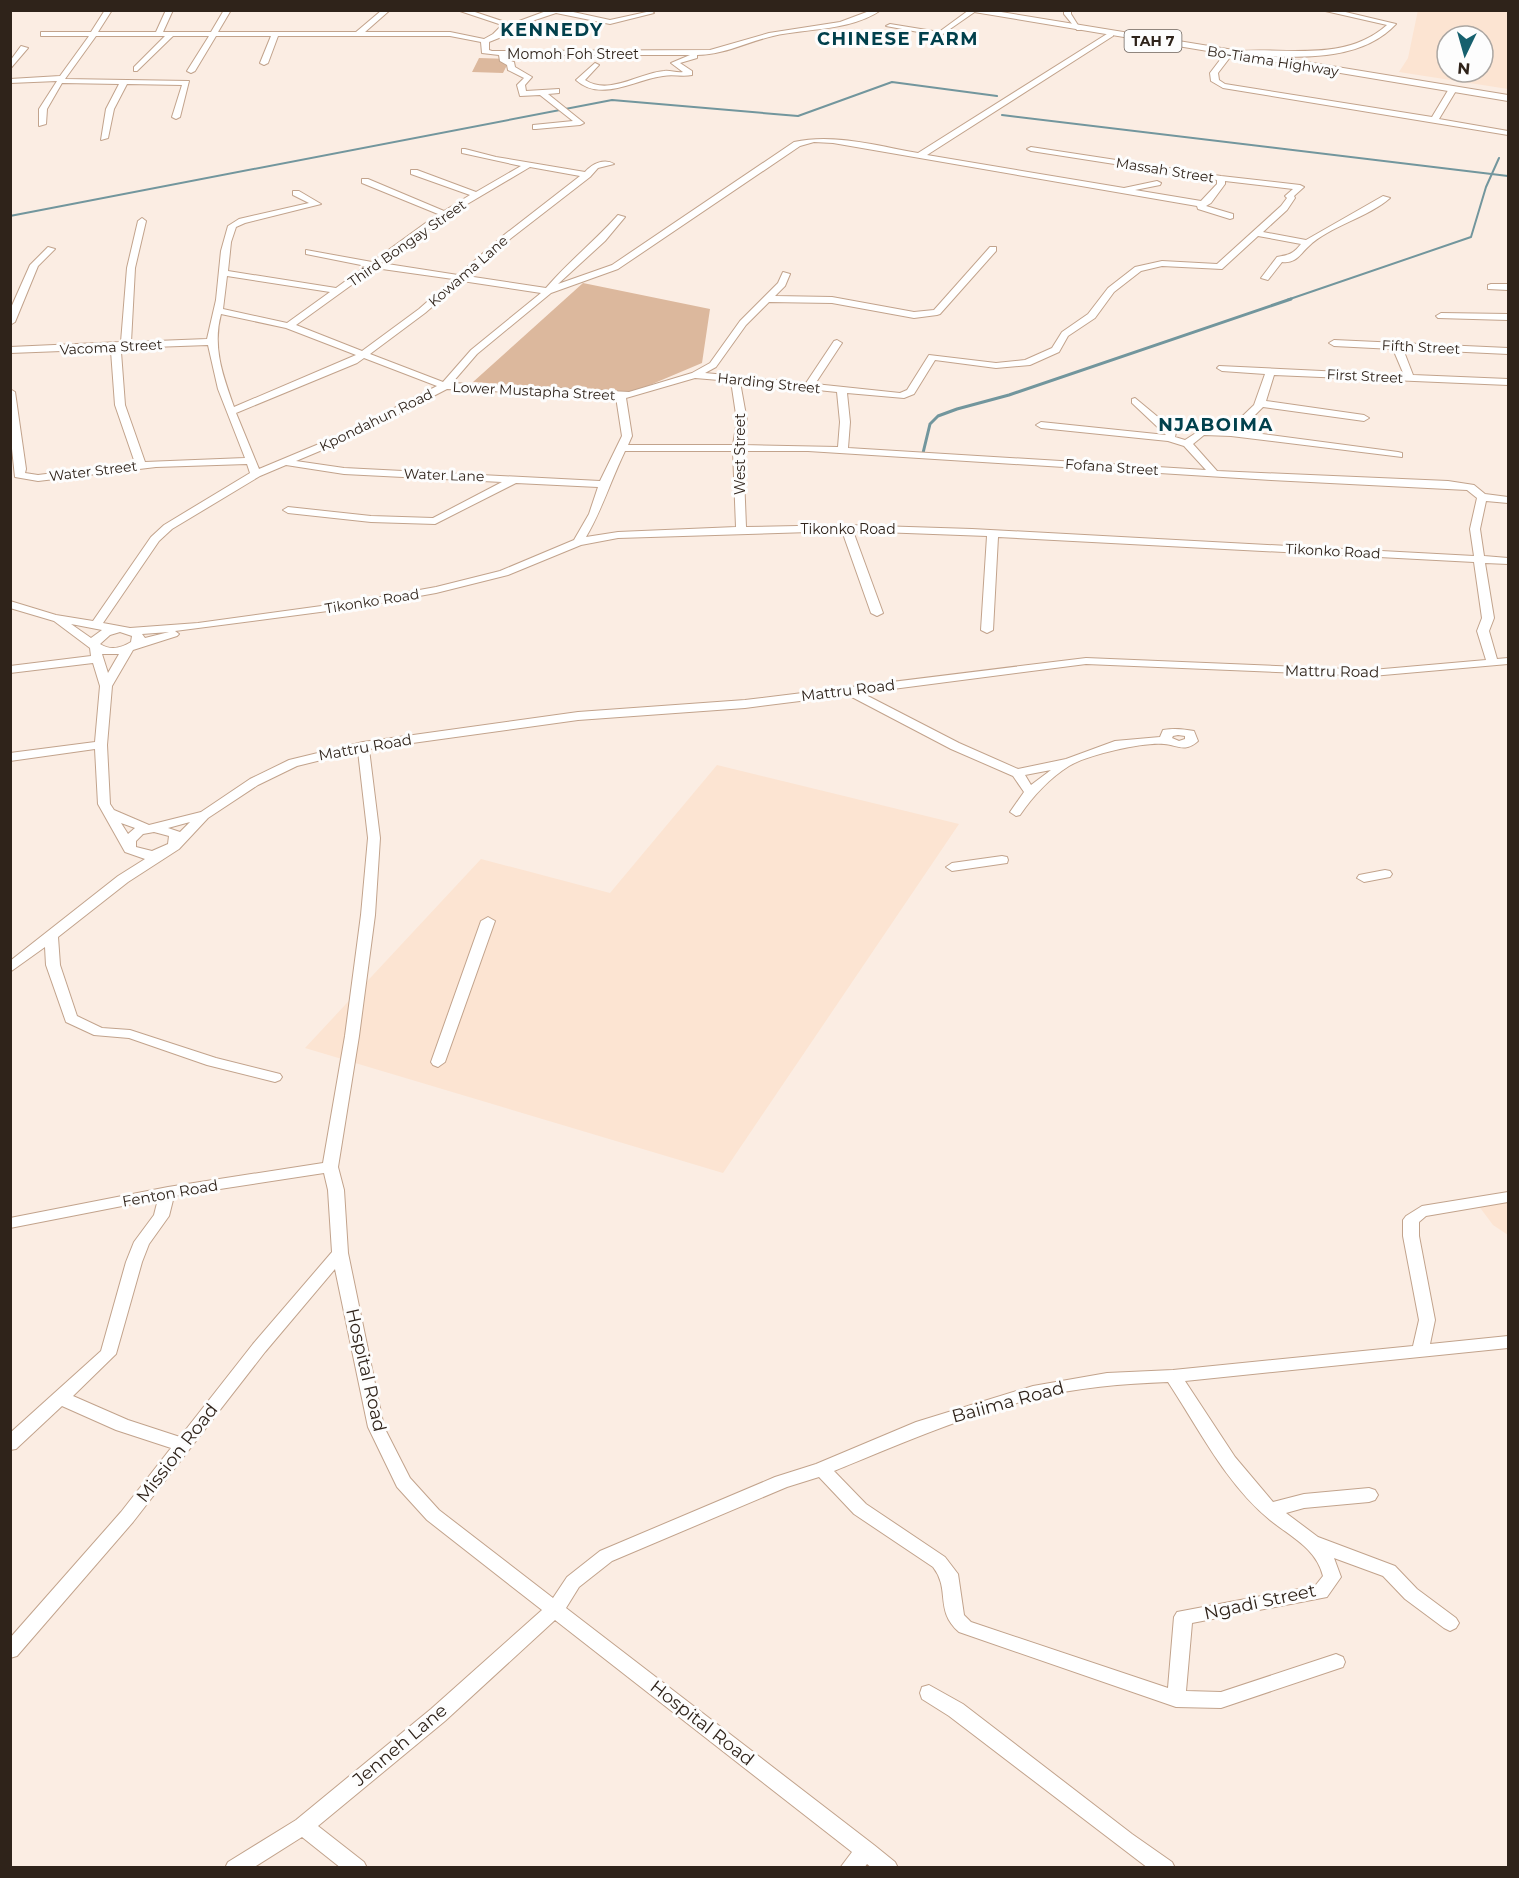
<svg xmlns="http://www.w3.org/2000/svg" width="1519" height="1878" viewBox="0 0 1519 1878" font-family="Montserrat,sans-serif">
  <rect width="100%" height="100%" fill="#fbede3"/>
  <path fill="#fce4d2" fill-rule="evenodd" d="M1418,10L1508,11V89L1399,72L1408,58ZM1447,36H1483V72H1447Z
    M717,765L959,824L723,1173L305,1048L481,859L610,893Z
    M1508,1199V1235L1493,1225L1478,1205Z"/>
  <path fill="#dcb89d" d="M479,58L510,59L503,73L472,72Z
    M583,283L710,309L702,363L631,393L473,382Z"/>
  <g fill="none" stroke-linecap="round" stroke-linejoin="round">
    <path stroke="#72969d" stroke-width="2" d="M1002,115L1508,176
      M10,216L612,100L798,116L892,82L997,96
      M1287,300L1471,237L1486,187L1499,158"/>
    <path stroke="#72969d" stroke-width="3" d="M923,453L930,424L938,416L957,409L1009,395L1291,299"/>
    <g stroke="#c2a38c" stroke-width="2">
      <path id="minor" d="M105,10H112L98,32H156L166,10H173L163,32H211L224,10H231L218,32H356L382,10H390L365,32H450L484,39L493,34L502,25L457,10H469L511,24L499,38L489,42V50L492,51L710,50L769,33L840,22L872,10H881C851,31 808,28 773,36C747,42 724,55 697,55V58L680,63L692,71V75C682,77 673,74 663,76C636,79 601,103 576,80L595,63L599,65L585,80C609,96 639,73 664,71C670,70 676,73 683,72L671,63L690,55H506L507,60L514,62L515,67L532,77L525,85L526,91L559,89V93L548,94L584,123L580,125L536,129H533V125L573,121L540,95L520,96L517,85L524,78L508,70L507,65L500,61L499,55L482,53L481,42L450,36H278L268,63L264,65L260,63L271,36H216L195,71L191,73L187,71L209,36H173L137,71H134V67L165,36H96L65,79L189,81L180,117L176,119L172,117L182,85L127,84L114,109L108,138L101,140L106,109L119,84L62,83L47,109L46,124L39,126V109L57,81L10,83V79L60,76L89,36H41V32H91Z
        M549,10H564L610,20L651,11L654,13L610,24L556,13L523,24L535,28L576,33L577,35L573,37L534,32L511,24Z
        M969,10L976,11L940,36L886,26L890,24L939,32Z
        M1064,10H1071V14L1081,30H1077L1064,14Z
        M1321,10H1337L1396,24C1356,67 1284,55 1231,56L1218,73L1219,80L1225,84L1432,117L1450,87H1453L1457,89L1439,119L1508,131V135L1223,88L1211,81L1210,73L1226,52C1280,45 1342,65 1387,25Z
        M1110,32H1113V36L927,155L1124,188L1157,181L1161,183L1160,185L1135,190L1201,201L1217,184V180L1031,151L1027,149L1031,147L1221,176L1300,185L1304,187L1294,196L1295,198L1287,210L1263,232L1306,240L1383,196L1390,198C1369,217 1328,227 1309,246C1300,254 1296,264 1282,262L1268,280L1261,278L1277,257C1289,255 1293,254 1301,244L1258,236L1222,269L1162,266L1141,271L1114,292L1095,318L1068,336L1059,352L1030,365L996,368L935,360L914,394L904,398L847,393L850,422L848,448L1206,470L1184,446L1168,441L1041,428L1036,425L1041,422L1166,435L1132,403V399L1135,398L1176,432L1175,437L1185,440L1202,429L1228,430L1254,405L1265,374L1222,371L1217,368L1219,366L1404,375L1393,349L1334,346L1329,343L1334,340L1508,348V354L1403,349L1413,375L1508,379V385L1274,375L1266,401L1364,415L1369,418L1364,421L1263,407L1239,431L1398,452L1402,453V457L1231,436L1204,435L1193,444L1217,471L1448,481L1474,485L1485,494L1508,497V503L1486,501L1480,529L1484,556L1508,558V564L1485,563L1494,618L1489,631L1497,659L1508,658V664L1372,676L1086,664L862,693L959,743L1018,769L1066,759L1115,741L1160,737L1163,730C1175,728 1182,729 1194,731L1198,741C1185,753 1177,745 1164,744C1143,742 1087,755 1069,766C1050,778 1033,796 1020,815L1016,816L1010,812L1024,792L1013,776L951,749L848,695L745,708L578,720L369,749L380,838L375,915L359,1036L338,1167L344,1190L348,1253L384,1427L410,1478L439,1510L553,1598L567,1577L600,1551L775,1477L816,1464L916,1422L1033,1386L1107,1373L1173,1370L1413,1346L1419,1320L1403,1236V1220L1406,1216L1422,1206L1508,1192V1202L1426,1216L1419,1222V1236L1435,1320L1430,1344L1508,1336V1348L1185,1381L1235,1457L1273,1502L1304,1494L1369,1488L1375,1490L1378,1495L1375,1500L1369,1502L1304,1508L1286,1513L1318,1537L1395,1566L1417,1589L1456,1618L1459,1623L1456,1628L1450,1631L1444,1628L1405,1599L1383,1576L1334,1558L1341,1577L1327,1597L1192,1623L1186,1691L1221,1692L1336,1654L1343,1657L1345,1662L1343,1667L1221,1708L1176,1707L959,1632C934,1610 951,1590 933,1567L854,1514L819,1477L787,1487L612,1561L579,1587L566,1608L874,1845L895,1862L898,1868H872L867,1864L864,1868H840L852,1852L555,1620L445,1721L318,1826L364,1862L367,1868H341L302,1837L253,1868H225L228,1862L296,1820L431,1709L542,1610L427,1520L397,1487L368,1427L335,1269L265,1352L133,1522L17,1656L10,1658V1638L121,1512L171,1448L116,1430L62,1406L16,1449L10,1450V1433L101,1351L126,1262L134,1242L154,1215L158,1199L10,1228V1218L168,1187L323,1163L345,1036L361,915L368,838L358,751L297,766L258,785L208,818L179,849L128,882L58,937L60,965L77,1016L102,1028L130,1030L216,1058L280,1074L282,1077L280,1080L275,1082L207,1065L129,1038L94,1035L66,1022L46,965L45,947L10,972V961L118,876L145,859L125,852L98,804L95,749L10,761V753L95,742L100,686L93,663L10,673V666L91,656L90,648L54,621L10,608V601L56,615L93,621L151,537L164,525L250,473L247,464L156,467L38,481L15,477L10,430V389L15,392L26,469L25,473L38,475L135,463L115,405L111,351L113,349L10,353V347L121,342L127,268L138,221L142,218L146,221L135,268L131,342L207,339L216,300L221,251L228,226L239,219L309,203L293,195V191H299L321,204L245,223L236,227L231,242L228,271L336,288L366,266L306,254V250L372,262L438,214L362,183V179H368L444,211L470,195L411,174V170H417L476,192L521,166L462,153V149H465L496,157L585,172C592,164 604,158 614,164L598,168L590,177L510,239L467,276L546,288C568,262 595,241 618,215L625,217L605,241L558,284L612,265L794,142C834,133 878,146 918,153ZM814,142L833,143L1197,206L1198,209L1230,219L1233,218V214L1206,206L1211,203L1225,184V181L1293,189L1285,196L1287,198L1281,206L1217,264L1162,261L1135,267L1108,288L1088,314L1062,332L1052,348L1025,360L996,363L929,355L907,390L900,393L815,384L842,343L837,340L834,341L806,383L705,373L716,367L746,325L769,302L832,303L914,318L937,315L940,314L996,251V247H990L934,310L914,312L832,297L775,296L785,286L790,274L783,272L778,283L740,321L710,363L692,373L629,392L452,383L477,354L551,293L618,269L800,146ZM530,167L580,176L504,235L458,275L381,263L447,216ZM375,268L453,279L419,309L362,351L296,325ZM227,276L330,292L287,323L223,309ZM462,281L541,293L471,350L443,382L370,354L425,313ZM221,314L286,328L356,355L234,407C223,376 212,347 221,314ZM208,345L218,389L245,458L145,462L125,405L121,352L125,348ZM364,358L437,386L350,431L259,469L236,413L357,363ZM695,378L731,381L737,421L733,445H628L632,436L626,398ZM740,382L837,392L840,422L838,447L743,445L747,421ZM447,389L616,397L622,436L600,481L344,468L296,461L358,435ZM625,451H733L736,527L618,532L586,537C602,510 611,480 625,451ZM743,451H808L1271,480L1467,490L1477,498L1470,529L1474,556L972,529L846,525L746,527ZM286,465L344,474L502,482L433,518L371,516L288,507L283,510L288,513L371,522L435,524L516,483L598,487L589,514L574,540L500,571L436,587L358,601L198,623L130,628L103,623L159,541L172,529L260,476ZM842,531L871,613L877,616L883,613L853,531L987,536L981,630L987,633L993,630L998,537L1474,562L1482,618L1477,631L1486,660L1372,670L1086,658L745,700L578,712L363,742L289,760L250,779L201,812L149,825L114,810L110,804L107,745L112,686L133,650L177,636L179,634L175,631L358,607L436,593L508,575L581,545L618,538ZM71,624L102,630L91,638ZM120,632L132,636L131,642C121,648 111,651 100,644L110,635ZM169,632L145,638L142,634ZM102,654H119L108,673ZM1178,735L1185,736V739L1179,741L1172,738L1173,736ZM1051,770L1031,785L1025,775ZM190,822L180,832L168,828ZM121,823L135,828L128,834ZM154,832L169,836L168,844L152,851L136,847V841L143,834ZM324,1173L328,1190L332,1252L253,1344L180,1437L128,1420L73,1396L116,1354L142,1262L149,1244L169,1216L174,1196ZM1168,1382C1199,1429 1226,1484 1270,1520C1291,1537 1316,1548 1323,1576L1315,1586L1177,1612L1174,1617L1168,1688L971,1622L964,1615L958,1574L945,1557L866,1504L834,1471C899,1444 964,1416 1032,1399C1077,1387 1123,1384 1168,1382Z
        M21,46L28,48L10,69V61Z
        M48,247L55,249L38,266L15,322L10,325V310L30,265Z
        M1491,284H1508V290L1488,289V285Z
        M1441,313L1508,314V320L1438,318L1436,316Z
        M1002,856L1007,857L1008,860L1007,863L952,871L946,867L952,863Z
        M1385,870L1390,871L1392,874L1390,877L1364,882L1357,878L1359,875Z
        M488,917L495,921L445,1062L438,1067L433,1065L431,1062L481,921Z
        M929,1685L963,1704L1132,1834L1172,1862L1175,1868H1148L949,1716L922,1699L920,1693L922,1687Z"/>
    </g>
    <g stroke="#c2a38c" stroke-width="2">
      <path id="highway" d="M962,10H989L1508,95V101Z"/>
    </g>
    <use href="#minor" fill="#fff" fill-rule="evenodd"/>
    <use href="#highway" fill="#fff" fill-rule="evenodd"/>
  </g>
  <g text-anchor="middle" dominant-baseline="central" stroke-width="6" stroke-linejoin="round" paint-order="stroke">
    <rect fill="#fdfdfd" stroke="#6d645e" stroke-width="1.5" x="1124.5" y="30" width="57" height="22" rx="4.5"/>
    <g font-size="14" font-weight="bold" fill="#2f231a">
      <text x="1153" y="41">TAH 7</text>
    </g>
    <g font-size="14" fill="#2f231a" stroke="#fdfdfd">
      <text x="573" y="54">Momoh Foh Street</text>
      <text transform="translate(1273 61) rotate(9)">Bo-Tiama Highway</text>
      <text transform="translate(1165 170) rotate(9)">Massah Street</text>
      <text transform="translate(407 243) rotate(-35)">Third Bongay Street</text>
      <text transform="translate(468 271) rotate(-41)">Kowama Lane</text>
      <text transform="translate(111 347) rotate(-3)">Vacoma Street</text>
      <text transform="translate(1421 347) rotate(3)">Fifth Street</text>
      <text transform="translate(1365 376) rotate(3)">First Street</text>
      <text transform="translate(769 383) rotate(6)">Harding Street</text>
      <text transform="translate(534 391) rotate(3)">Lower Mustapha Street</text>
      <text transform="translate(376 420) rotate(-26)">Kpondahun Road</text>
      <text transform="translate(740 454) rotate(-90)">West Street</text>
      <text transform="translate(1112 467) rotate(4)">Fofana Street</text>
      <text transform="translate(93 471) rotate(-7)">Water Street</text>
      <text transform="translate(444 475) rotate(2)">Water Lane</text>
      <text x="848" y="529">Tikonko Road</text>
      <text transform="translate(1333 551) rotate(3)">Tikonko Road</text>
      <text transform="translate(372 601) rotate(-9)">Tikonko Road</text>
    </g>
    <g font-size="15" fill="#2f231a" stroke="#fdfdfd">
      <text transform="translate(1332 671) rotate(1)">Mattru Road</text>
      <text transform="translate(848 690) rotate(-7)">Mattru Road</text>
      <text transform="translate(365 747) rotate(-10)">Mattru Road</text>
      <text transform="translate(170 1193) rotate(-10)">Fenton Road</text>
    </g>
    <g font-size="18" font-weight="bold" letter-spacing="1.5" fill="#01404c" stroke="#fdfdfd">
      <text x="552" y="30">KENNEDY</text>
      <text x="898" y="39">CHINESE FARM</text>
      <text x="1216" y="425">NJABOIMA</text>
    </g>
    <g font-size="18" fill="#2f231a" stroke="#fdfdfd">
      <text transform="translate(366 1370) rotate(77)">Hospital Road</text>
      <text transform="translate(1008 1402) rotate(-15)">Baiima Road</text>
      <text transform="translate(177 1453) rotate(-52)">Mission Road</text>
      <text transform="translate(1260 1602) rotate(-12)">Ngadi Street</text>
      <text transform="translate(702 1723) rotate(38)">Hospital Road</text>
      <text transform="translate(400 1745) rotate(-40)">Jenneh Lane</text>
    </g>
  </g>
  <rect width="1519" height="1878" fill="none" stroke="#2f231a" stroke-width="24"/>
  <g transform="translate(1465 54) rotate(185)"><circle r="28" fill="#fdfdfd" stroke="#aba6a2" stroke-width="1.5"/>
  <path d="M0-4.5L10 22L0 15L-10 22Z" fill="#16606e"/>
  <text y="-9" font-size="16" font-weight="bold" text-anchor="middle" fill="#2f231a">N</text>
  </g>
</svg>
